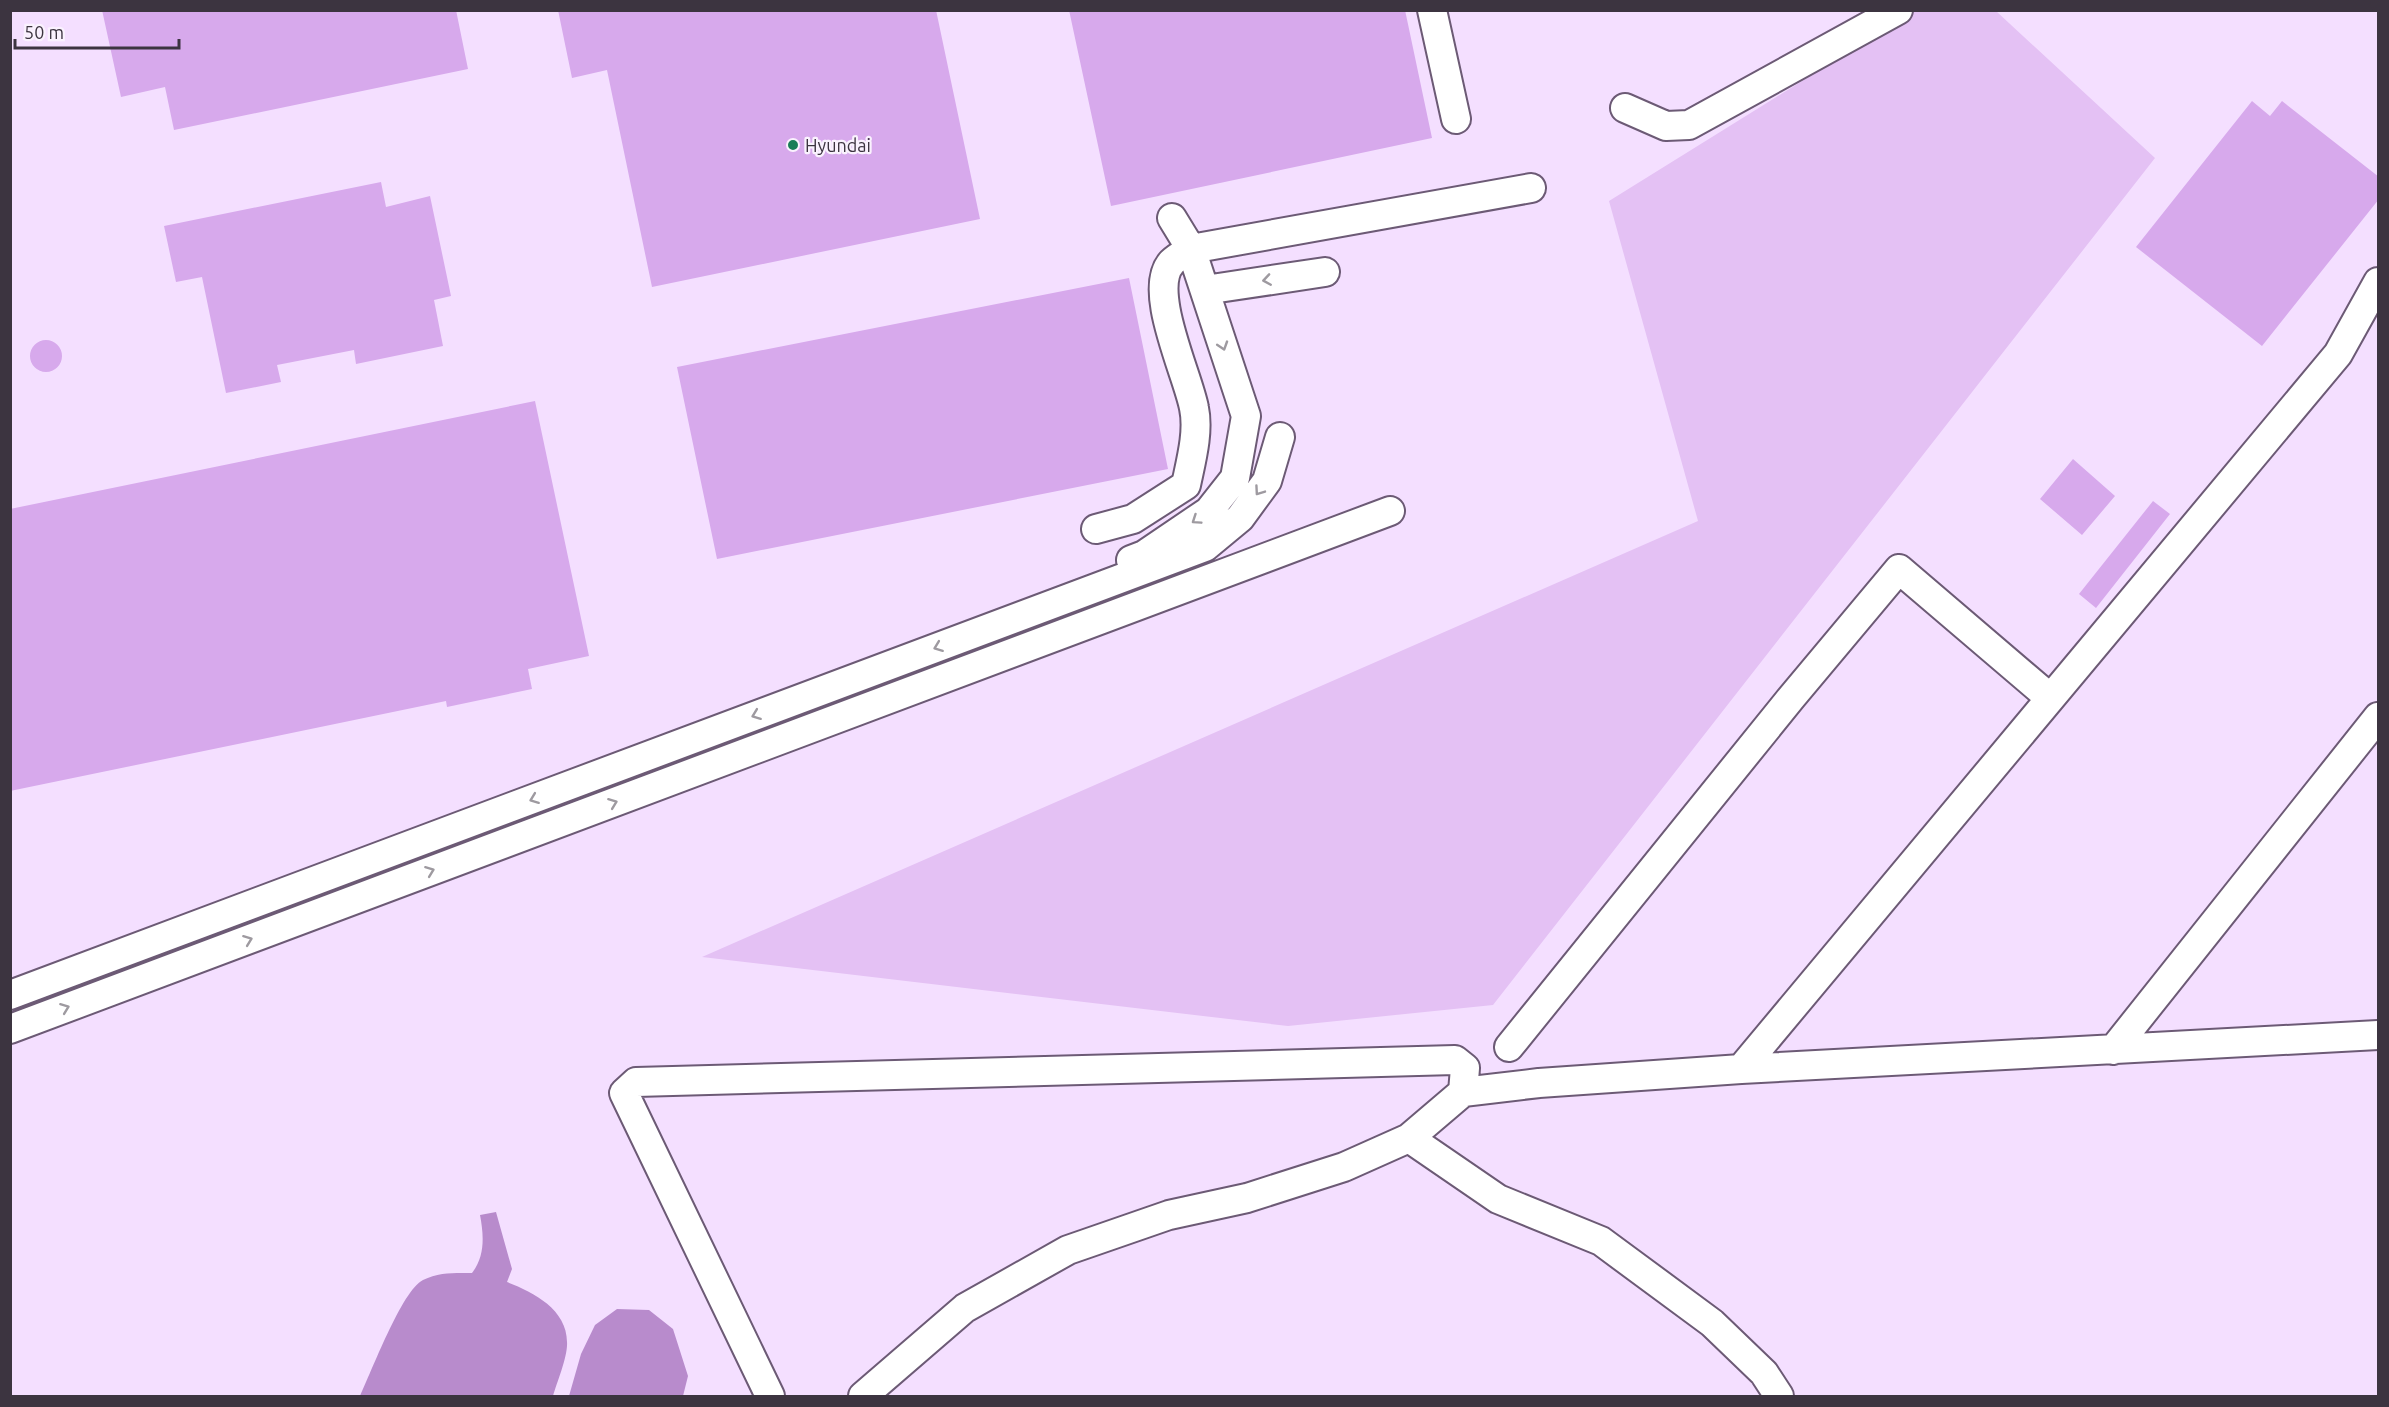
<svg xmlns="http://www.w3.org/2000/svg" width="2389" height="1407" viewBox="0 0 2389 1407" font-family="Ubuntu,sans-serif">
  <rect width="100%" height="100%" fill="#f4dfff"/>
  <path fill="#e4c1f4" d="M1915,11H1996L2155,158L1493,1005L1288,1026L702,957L1698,521L1609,201Z"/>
  <path fill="#b88bcc" d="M496,1212L512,1269L507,1282C533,1292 567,1309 567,1342C568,1356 557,1382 553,1396H360C371,1373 402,1290 423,1280C439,1272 455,1273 472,1273C485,1256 484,1236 480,1215Z
    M617,1309L649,1310L673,1329L688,1376L683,1396H569L581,1354L595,1325Z"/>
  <path fill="#d7a9ec" d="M102,10H456L468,69L174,130L165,87L121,97Z
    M558,10H936L980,219L652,287L607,70L572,78Z
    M1069,10H1405L1432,138L1111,206Z
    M2252,101L2270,116L2282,101L2379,177V199L2262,346L2136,247Z
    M381,182L386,207L430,196L451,296L434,300L443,346L356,364L354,350L277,365L281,382L226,393L202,277L176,282L164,226Z
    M1129,278L1168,469L717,559L677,367Z
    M30 356a16 16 0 1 1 32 0a16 16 0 1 1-32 0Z
    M535,401L589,656L528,669L532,689L447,707L446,701L10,791V509Z
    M2073,459L2115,496L2082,535L2040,499Z
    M2153,501L2170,514L2096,608L2079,594Z"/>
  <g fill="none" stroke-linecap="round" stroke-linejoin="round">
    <g stroke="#6c5a75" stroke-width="32">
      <path id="minor" d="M1432,10L1456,119
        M1625,108L1666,126L1689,125L1898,10
        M1205,290L1325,272
        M1096,529L1133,519L1186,485C1191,461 1199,432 1194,408C1188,375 1146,289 1172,262C1177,257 1185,253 1191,249L1531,188
        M1131,560L1144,555L1209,511L1235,478L1246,416L1191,249L1172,218
        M10,995L1205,547L1240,518L1267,481L1280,437
        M10,1029L1390,511
        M1509,1047L1791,698L1899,569L2050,698
        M2113,1050L2378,717
        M1741,1069L2338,354L2378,282
        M1463,1092L1539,1083L1741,1069L2378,1035
        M1409,1138L1498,1199L1601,1241L1712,1323L1764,1373L1779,1396
        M770,1396L624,1093L636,1082L1455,1060L1465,1068L1463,1092L1409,1138L1344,1167L1247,1198L1169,1215L1068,1250L965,1308L863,1396"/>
    </g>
    <use href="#minor" stroke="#fff" stroke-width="28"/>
  </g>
  <defs><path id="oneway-chevron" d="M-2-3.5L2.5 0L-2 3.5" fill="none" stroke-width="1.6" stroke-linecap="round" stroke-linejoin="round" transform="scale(1.5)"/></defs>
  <g stroke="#9e9aa0">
    <use href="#oneway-chevron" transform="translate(1267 280) rotate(171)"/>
    <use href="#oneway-chevron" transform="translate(1223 346) rotate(72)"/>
    <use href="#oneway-chevron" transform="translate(1259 491) rotate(125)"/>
    <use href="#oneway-chevron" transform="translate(1196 520) rotate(146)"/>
    <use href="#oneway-chevron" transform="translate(938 647) rotate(159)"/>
    <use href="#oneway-chevron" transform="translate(756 715) rotate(159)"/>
    <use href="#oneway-chevron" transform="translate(534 799) rotate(159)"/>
    <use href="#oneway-chevron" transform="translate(613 803) rotate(-21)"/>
    <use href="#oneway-chevron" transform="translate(430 871) rotate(-21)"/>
    <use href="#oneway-chevron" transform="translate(248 940) rotate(-21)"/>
    <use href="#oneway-chevron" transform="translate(65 1008) rotate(-21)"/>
  </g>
  <circle fill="#187e57" stroke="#faf2fe" stroke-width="2" cx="793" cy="145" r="6"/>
  <g text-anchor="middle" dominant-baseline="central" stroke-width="4.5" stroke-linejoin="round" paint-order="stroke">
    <g font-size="18" fill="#3c3440" stroke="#faf2fe" text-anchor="start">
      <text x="805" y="145">Hyundai</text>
    </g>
  </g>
  <rect width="2389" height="1407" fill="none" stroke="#3c3440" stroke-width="24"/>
  <path d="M15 39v9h164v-9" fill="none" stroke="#3c3440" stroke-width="3"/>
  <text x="24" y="39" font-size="18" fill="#3c3440" stroke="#faf2fe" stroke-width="4.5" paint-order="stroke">50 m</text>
</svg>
